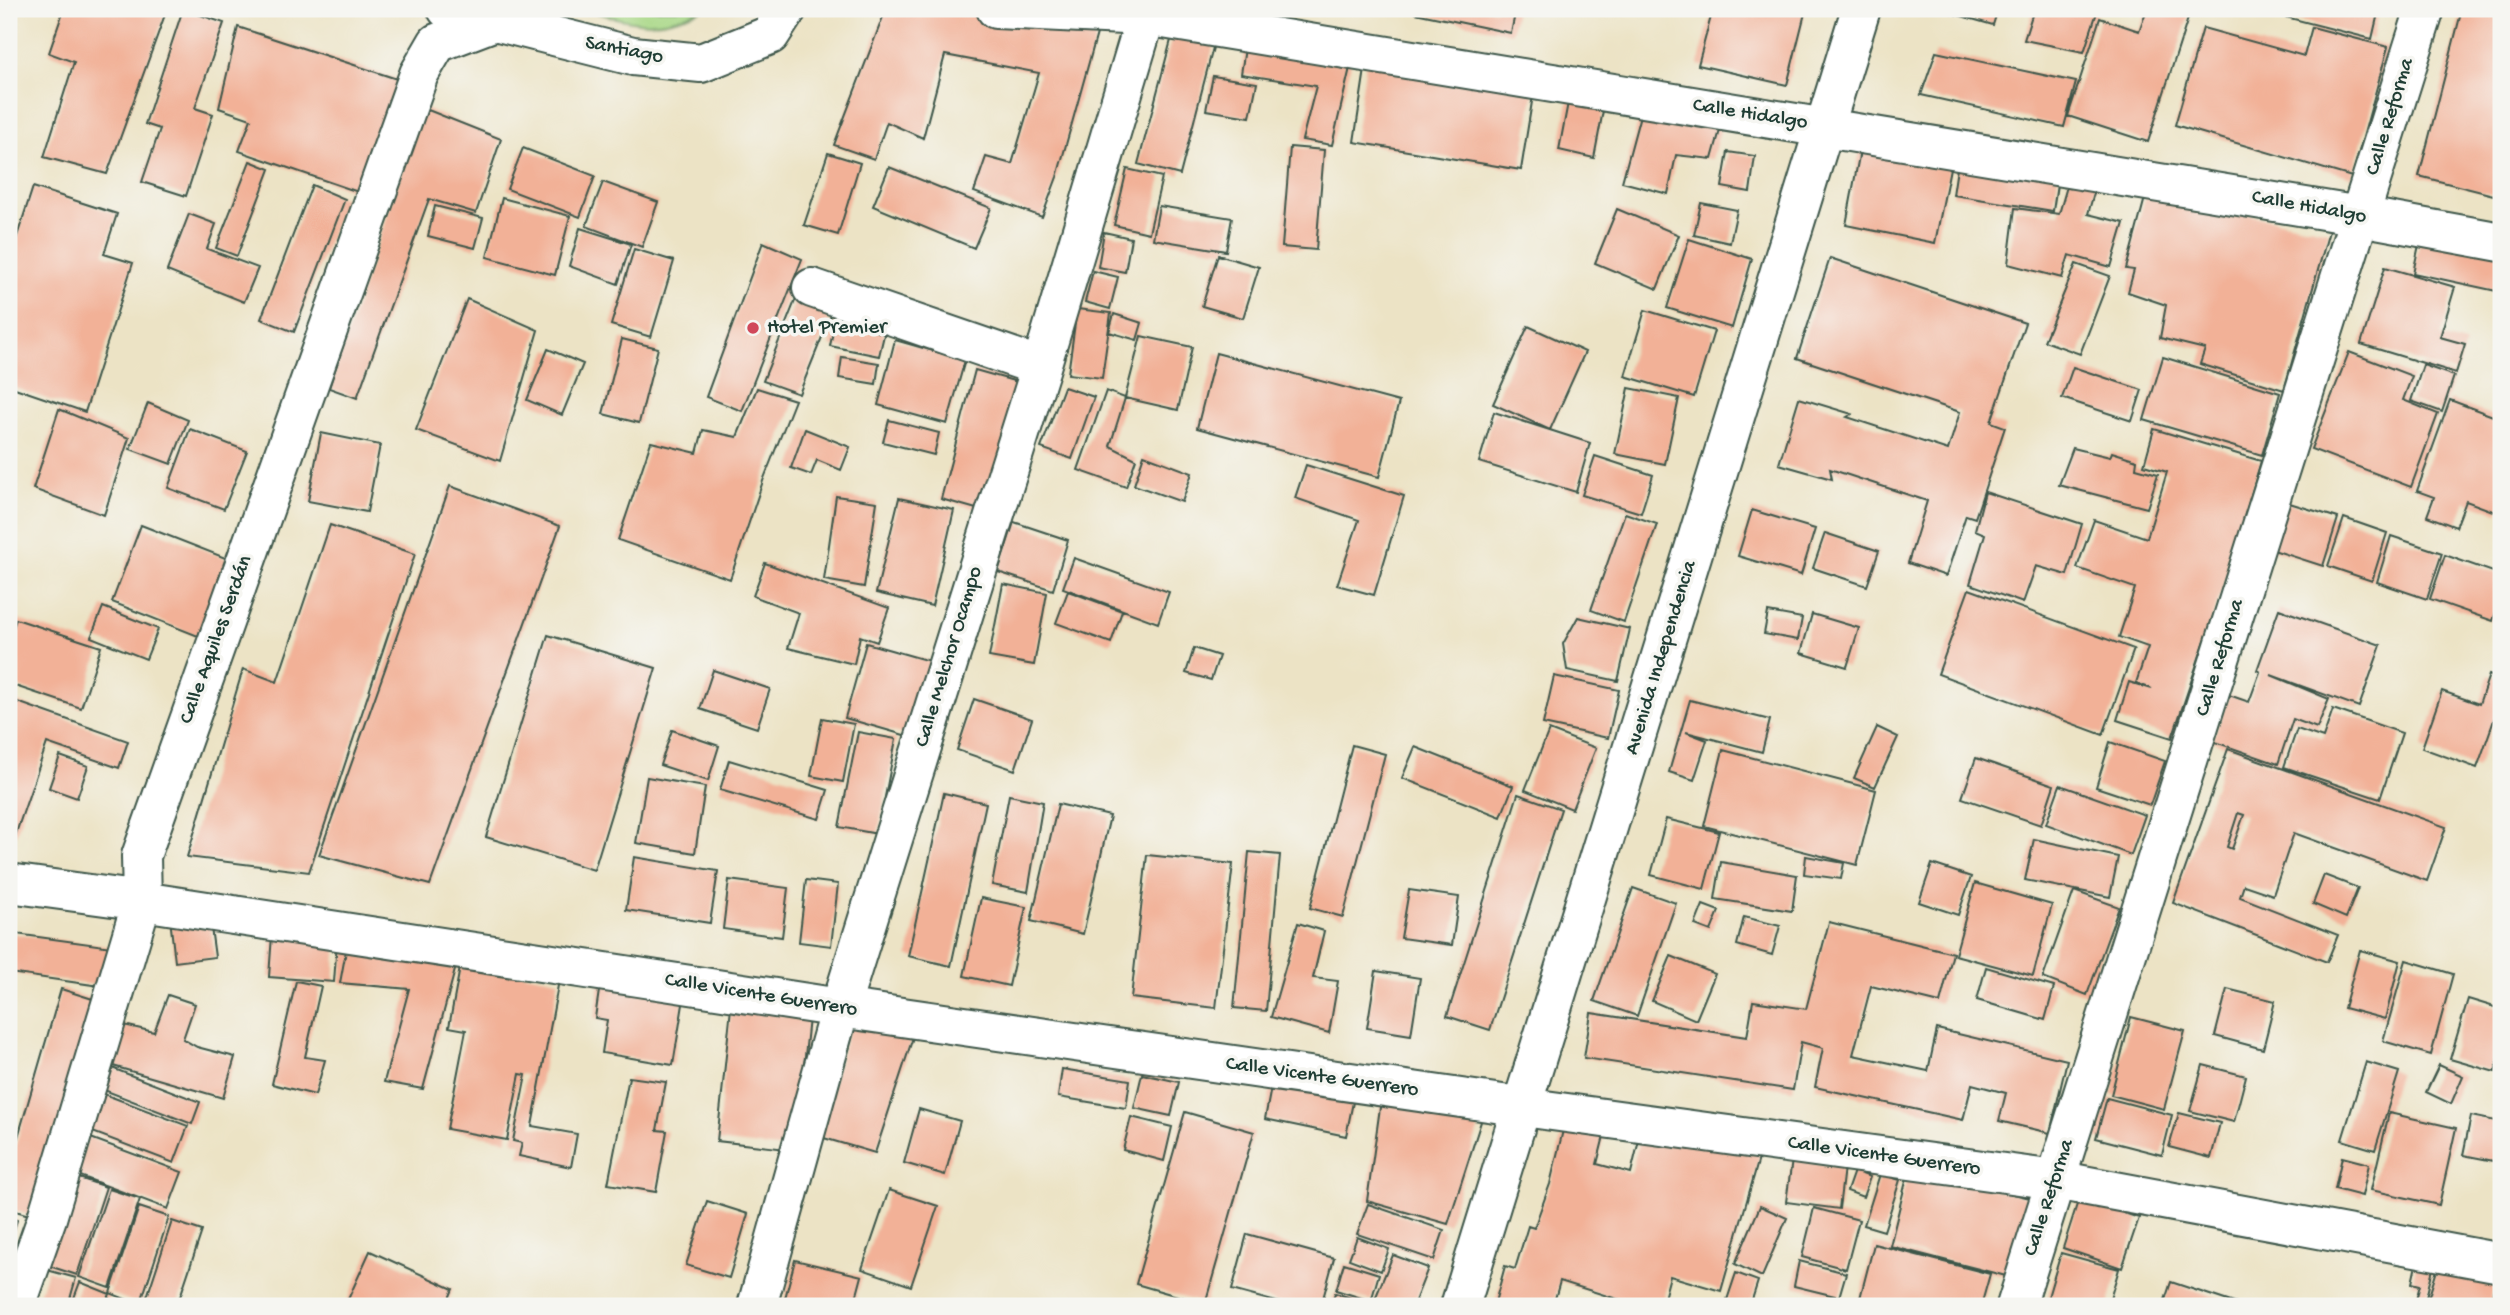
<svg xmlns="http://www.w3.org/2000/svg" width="2510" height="1315" viewBox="0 0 2510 1315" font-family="'Gochi Hand',sans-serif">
  <rect width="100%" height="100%" fill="#f6f6f2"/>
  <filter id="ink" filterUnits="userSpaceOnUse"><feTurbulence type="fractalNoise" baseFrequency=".0143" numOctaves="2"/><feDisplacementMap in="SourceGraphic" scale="14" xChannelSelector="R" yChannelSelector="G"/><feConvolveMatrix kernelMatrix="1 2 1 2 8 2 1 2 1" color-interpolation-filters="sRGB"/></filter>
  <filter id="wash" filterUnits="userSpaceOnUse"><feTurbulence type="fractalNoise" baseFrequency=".00686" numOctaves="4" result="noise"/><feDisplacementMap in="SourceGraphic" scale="28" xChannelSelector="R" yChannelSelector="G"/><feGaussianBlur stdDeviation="1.57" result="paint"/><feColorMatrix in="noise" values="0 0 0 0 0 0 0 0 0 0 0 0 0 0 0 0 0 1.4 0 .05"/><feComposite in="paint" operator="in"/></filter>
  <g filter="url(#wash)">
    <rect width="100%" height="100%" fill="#ece3c5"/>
    <path fill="#a7d784" stroke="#638a5c" stroke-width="2" d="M583,9H703C653,31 634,23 583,9Z"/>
    <g id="blocks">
      <path fill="#f2b197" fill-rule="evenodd" d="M64,9H167L107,174L44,157L74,62L49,53Z
        M183,9L224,23L195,108L213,114L186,196L142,182L160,129L145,124Z
        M886,9H1032L1101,19L1057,177L1042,217L974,192L986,157L1012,164L1039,73L945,55L923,138L887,122L874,159L834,145Z
        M1416,9H1516L1511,33L1415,13Z
        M1713,9H1806L1787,85L1698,65Z
        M1937,9H1998L1993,25Z
        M2034,9H2098L2084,52L2024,40Z
        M2147,9H2191L2148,142L2068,116L2100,18L2139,31Z
        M2275,9H2379L2372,39L2274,14Z
        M2462,9H2501V197L2419,176Z
        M1175,25L1216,36L1180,175L1138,164Z
        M238,27L400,80L364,194L239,151L251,119L219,108Z
        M2312,27L2388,47L2352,177L2175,125L2203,28L2304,56Z
        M1246,42L1352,59L1332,145L1302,140L1316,86L1241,74Z
        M1936,52L2076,82L2064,127L1921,95Z
        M1367,56L1535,83L1521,170L1354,142Z
        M1213,76L1257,83L1250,117L1206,110Z
        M1570,92L1605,100L1594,158L1559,150Z
        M1643,104L1722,123L1712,159L1676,155L1668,194L1622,182Z
        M423,108L501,139L476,213L429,199L357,398L329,388Z
        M1862,140L1952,158L1935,243L1846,225Z
        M1290,147L1324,150L1316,250L1282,247Z
        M523,148L595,176L580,217L507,189Z
        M1728,152L1755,156L1750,192L1722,187Z
        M828,153L860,163L838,235L804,225Z
        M1959,155L2059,171L2053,211L1953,195Z
        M250,161L270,169L237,256L216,248Z
        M889,167L991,208L974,248L873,206Z
        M1127,169L1162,177L1149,233L1114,225Z
        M2070,176L2097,182L2088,214L2124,223L2111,267L2069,255L2062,278L2008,264L2015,208L2059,214Z
        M603,182L658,202L642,247L586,226Z
        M312,185L345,199L294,332L261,319Z
        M33,187L117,214L104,254L133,263L85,412L9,386V261Z
        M2146,194L2329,231L2284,390L2200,364L2205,349L2160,338L2166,305L2128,292L2134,270L2126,269Z
        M502,198L570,216L555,275L487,257Z
        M1701,203L1737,210L1730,243L1694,235Z
        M435,206L483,218L475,248L428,236Z
        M1159,206L1232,218L1226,251L1153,239Z
        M1617,209L1679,235L1657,289L1595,263Z
        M189,214L216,224L207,249L258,268L244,302L167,271Z
        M580,228L631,244L618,284L569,266Z
        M1104,232L1131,238L1125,272L1098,267Z
        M2421,235L2501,252V292L2413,273Z
        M1689,239L1752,259L1732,328L1667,308Z
        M763,242L802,259L742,411L706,397Z
        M634,249L674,261L651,337L611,325Z
        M1218,255L1259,267L1243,318L1202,306Z
        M1830,258L2025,323L1991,422L2005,427L1975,518L1966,515L1946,576L1908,563L1927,501L1830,469L1832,479L1779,464L1799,398L1852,414L1847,417L1948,450L1960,412L1797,358Z
        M2076,264L2110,276L2080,354L2044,341Z
        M2385,267L2455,287L2440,337L2465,344L2456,373L2361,344Z
        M1093,271L1118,277L1110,309L1085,302Z
        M797,296L833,310L799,394L763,381Z
        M467,299L538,330L500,461L416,430Z
        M838,307L888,318L879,356L830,346Z
        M1077,309L1111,313L1102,378L1068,374Z
        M1645,310L1714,331L1694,397L1625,376Z
        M1114,314L1142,323L1137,340L1109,332Z
        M1528,326L1585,352L1550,430L1493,404Z
        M1141,336L1192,347L1178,410L1125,398Z
        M622,339L658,348L639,423L603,414Z
        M895,340L965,360L947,424L878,405Z
        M548,349L583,364L562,415L527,400Z
        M2349,352L2412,376L2403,400L2438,414L2411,487L2311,449Z
        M1216,353L1399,402L1379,477L1197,428Z
        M842,357L879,363L876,384L839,378Z
        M2163,357L2280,393L2262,455L2144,420Z
        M2423,365L2454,376L2442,412L2411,401Z
        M2073,367L2142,390L2132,421L2062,398Z
        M975,370L1021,383L987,512L941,499Z
        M1064,387L1094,397L1072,459L1041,448Z
        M757,388L795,400L763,481L730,579L618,540L651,442L697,453L703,430L737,437Z
        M1629,388L1679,398L1665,464L1615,454Z
        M1106,391L1125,398L1110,446L1136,459L1126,487L1078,470Z
        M2450,400L2501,419V505L2498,513L2466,501L2456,527L2427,516L2434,497L2417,491Z
        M148,403L188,420L171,464L130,449Z
        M59,409L129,438L104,515L33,489Z
        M1494,412L1590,443L1576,492L1479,462Z
        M889,420L939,433L934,455L883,442Z
        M190,429L247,451L224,509L168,488Z
        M805,429L850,447L841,470L817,460L811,475L791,468Z
        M2154,429L2261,461L2230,566L2172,738L2117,720L2129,682L2152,689L2136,683L2148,647L2119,637L2135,588L2077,568L2094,520L2147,538L2167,472L2144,465Z
        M321,433L380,445L367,512L308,501Z
        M2073,448L2110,457L2112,452L2137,460L2136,468L2158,474L2147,508L2059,485Z
        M1144,455L1192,473L1182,502L1134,485Z
        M1595,456L1653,475L1641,513L1582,495Z
        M1306,465L1404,496L1374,595L1337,585L1359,520L1295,498Z
        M450,486L560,526L430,885L319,855Z
        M1985,492L2082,524L2067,575L2036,566L2023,603L1970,584L1985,534L1975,530Z
        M836,496L877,502L864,587L824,580Z
        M899,498L954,510L932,606L876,593Z
        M2283,501L2338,518L2323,566L2267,548Z
        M1752,510L1815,529L1801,575L1738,556Z
        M1625,513L1657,524L1624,622L1591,610Z
        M2344,518L2387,533L2372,581L2328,566Z
        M1014,522L1068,540L1053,590L998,572Z
        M141,525L228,559L198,636L112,602Z
        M330,525L415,554L309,872L187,857L243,669L277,682Z
        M1825,533L1879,551L1867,586L1813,568Z
        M2391,536L2442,553L2427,599L2377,582Z
        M2445,555L2499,574L2495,586L2501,588V596L2493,621L2430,599Z
        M1074,558L1169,592L1158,623L1063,588Z
        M765,563L889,608L877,642L860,636L854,664L788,648L799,613L753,596Z
        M1003,584L1047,593L1034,665L989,657Z
        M1969,589L2134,649L2103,735L1938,674Z
        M1068,591L1122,611L1111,643L1056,623Z
        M103,607L158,629L146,659L91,637Z
        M2279,609L2381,645L2359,707L2271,675L2329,699L2317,728L2293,719L2278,764L2212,741L2229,695L2249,702L2260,672L2257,670Z
        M1768,612L1802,618L1798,640L1764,634Z
        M1812,614L1859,628L1847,667L1801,653Z
        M1578,617L1630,629L1618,681L1567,670L1563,644Z
        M16,619L101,647L81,708L9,684V640Z
        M548,635L656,668L594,870L486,837Z
        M866,643L933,662L911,737L845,718Z
        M1194,648L1219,656L1211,680L1186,673Z
        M713,670L770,689L757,728L700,709Z
        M2489,675L2501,679V700L2477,768L2422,748L2442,691L2479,704Z
        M1554,676L1619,690L1608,738L1543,724Z
        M9,699L128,741L119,768L47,743L15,836L9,834Z
        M974,699L1032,719L1015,770L957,750Z
        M1690,700L1770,720L1762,752L1686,732L1707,740L1694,780L1669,772Z
        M2333,709L2402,733L2380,799L2284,767L2297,729L2323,738Z
        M822,718L854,724L843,782L811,776Z
        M1877,727L1898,737L1875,787L1854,778Z
        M672,730L719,746L708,781L660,765Z
        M1549,730L1596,748L1572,809L1525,790Z
        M858,732L896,739L878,834L839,827Z
        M2110,742L2165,761L2150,805L2096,787Z
        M1352,745L1385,754L1343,917L1310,908Z
        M1415,747L1513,786L1501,817L1402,778Z
        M2228,749L2446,827L2427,881L2294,833L2273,895L2244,885L2240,897L2338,935L2327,962L2173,903ZM2238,813L2244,815L2232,849L2227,847Z
        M1723,750L1876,790L1857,865L1704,826Z
        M60,756L88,766L77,798L49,788Z
        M1976,758L2054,785L2041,825L1962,798Z
        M729,760L828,790L819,819L720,790Z
        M647,777L705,787L695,853L636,843Z
        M2060,785L2145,815L2131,855L2046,824Z
        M944,793L986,803L951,966L908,956Z
        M1518,794L1561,809L1490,1030L1447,1016Z
        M1009,795L1043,802L1028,892L992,885Z
        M1058,804L1110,816L1083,934L1031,921Z
        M1666,819L1719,832L1704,889L1651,875Z
        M2034,839L2118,857L2110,897L2025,880Z
        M1249,852L1280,855L1266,1011L1234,1008Z
        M1147,855L1233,864L1216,1008L1131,998Z
        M1806,856L1844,863L1841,879L1804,874Z
        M634,857L718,871L710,923L626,910Z
        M1721,862L1797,875L1792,911L1715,899Z
        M1932,864L1971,877L1958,915L1919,902Z
        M2324,875L2358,888L2346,918L2313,904Z
        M729,880L788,888L782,937L723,929Z
        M806,880L838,884L831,946L799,942Z
        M1975,883L2052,905L2033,976L1955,955Z
        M1633,888L1676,903L1637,1016L1594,1001Z
        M1409,890L1459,897L1452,945L1401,938Z
        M2074,891L2119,907L2087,995L2043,978Z
        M981,898L1026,907L1009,986L964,976Z
        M1703,905L1719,911L1711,931L1695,925Z
        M209,913L215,957L175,962L170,918Z
        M1744,917L1780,926L1772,955L1737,945Z
        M1829,922L1953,953L1940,1003L1871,986L1853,1055L1928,1071L1937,1029L2067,1060L2050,1133L1999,1121L2006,1093L1972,1084L1963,1120L1815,1087L1823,1048L1801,1042L1793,1090L1584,1058L1591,1013L1747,1037L1753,1001L1806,1009Z
        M1298,923L1324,931L1313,978L1338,981L1329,1033L1271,1017Z
        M9,933L112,947L107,987L9,973Z
        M272,935L337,941L334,982L269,977Z
        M347,945L459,955L423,1089L384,1082L409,989L340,983Z
        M2360,950L2400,961L2385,1019L2344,1008Z
        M1671,956L1715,974L1696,1020L1652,1001Z
        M2406,960L2453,974L2431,1055L2383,1041Z
        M461,962L559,980L532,1126L577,1134L571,1167L519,1156L522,1143L513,1141L526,1075L520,1074L507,1140L447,1129L466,1030L449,1027Z
        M1986,967L2054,987L2045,1020L1977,1000Z
        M1376,971L1420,978L1411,1035L1367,1028Z
        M296,981L321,986L305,1057L325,1060L315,1095L272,1084Z
        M600,984L684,998L673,1065L602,1053L607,1020L595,1018Z
        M61,989L102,1002L39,1218L9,1209V1168Z
        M2227,989L2275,1001L2263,1049L2215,1036Z
        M168,995L195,1004L183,1039L197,1047L235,1057L223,1098L113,1066L124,1025L154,1032Z
        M2468,999L2501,1009V1052L2495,1072L2450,1059Z
        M731,1008L809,1018L795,1150L717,1141Z
        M2131,1017L2185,1031L2164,1109L2111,1095Z
        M852,1018L916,1028L875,1153L817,1136Z
        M2366,1062L2399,1072L2375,1150L2342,1140Z
        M2203,1065L2246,1076L2234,1122L2190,1111Z
        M2439,1065L2463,1076L2451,1104L2426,1092Z
        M112,1068L200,1102L192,1124L104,1090Z
        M1062,1069L1130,1080L1126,1108L1058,1097Z
        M1142,1074L1179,1082L1171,1116L1134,1108Z
        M629,1077L666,1082L657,1130L667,1131L656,1192L608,1184Z
        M1272,1082L1354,1097L1346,1136L1265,1119Z
        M96,1091L188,1126L174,1163L82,1128Z
        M1382,1093L1485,1109L1448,1224L1367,1201Z
        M2107,1098L2172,1115L2162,1155L2096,1138Z
        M919,1109L960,1121L945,1175L904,1163Z
        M1185,1112L1254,1132L1205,1304L1136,1284Z
        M2179,1113L2220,1123L2211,1158L2169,1147Z
        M2389,1113L2456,1128L2439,1205L2371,1190Z
        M2471,1116L2501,1122L2499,1162L2463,1155Z
        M1131,1117L1172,1127L1164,1161L1123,1150Z
        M1565,1122L1605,1132L1597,1164L1631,1173L1642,1128L1760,1155L1721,1291L1670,1276L1662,1306H1639L1560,1281L1553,1306H1494L1505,1266L1515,1269L1528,1226L1534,1228L1550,1184Z
        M88,1137L182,1172L168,1209L75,1174Z
        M2342,1157L2369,1164L2362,1196L2335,1189Z
        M1792,1160L1844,1167L1839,1209L1786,1202Z
        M1909,1169L2030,1198L2006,1276L1890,1246Z
        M1854,1171L1870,1177L1863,1197L1847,1191Z
        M1880,1174L1900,1180L1884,1231L1864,1225Z
        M76,1177L106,1187L77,1275L46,1265Z
        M109,1189L140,1199L110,1288L79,1277Z
        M889,1190L938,1206L911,1286L862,1269Z
        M2079,1198L2139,1218L2122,1268L2063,1248Z
        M707,1201L748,1214L729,1278L686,1265Z
        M1368,1204L1444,1230L1434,1260L1357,1234Z
        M1760,1206L1787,1218L1762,1277L1735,1264Z
        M139,1207L169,1217L140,1305L110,1293Z
        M1814,1208L1859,1220L1846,1269L1802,1257Z
        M9,1217L17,1220L9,1246Z
        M172,1221L202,1231L177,1306H144Z
        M1247,1234L1334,1258L1321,1306H1291L1232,1290Z
        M1357,1237L1389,1249L1381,1271L1349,1259Z
        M1874,1244L1990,1274L1981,1306H1858Z
        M370,1251L453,1289L446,1306H345Z
        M2061,1253L2119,1269L2108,1306H2079L2048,1297Z
        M1393,1255L1428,1268L1413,1306H1393L1375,1299Z
        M2441,1257L2498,1274L2489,1306H2426Z
        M795,1260L862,1276L854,1306H783Z
        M1799,1261L1846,1273L1839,1297L1794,1286Z
        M1344,1263L1379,1274L1371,1301L1336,1290Z
        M2434,1264L2425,1302L2416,1300L2420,1285L2412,1283L2416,1265Z
        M47,1270L76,1278L68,1306H36Z
        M1736,1273L1758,1281L1750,1306H1725Z
        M80,1282L110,1294L105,1306H71Z
        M2171,1282L2243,1306H2163Z
        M1335,1293L1377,1306H1330Z"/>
    </g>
  </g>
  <g filter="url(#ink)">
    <use href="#blocks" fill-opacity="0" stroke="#3e564a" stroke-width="2"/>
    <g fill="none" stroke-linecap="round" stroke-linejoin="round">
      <g stroke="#3e564a" stroke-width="42">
        <path id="street" d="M812,288L1041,367
          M9,883L142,901L840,1008L1523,1107L2056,1180L2501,1263
          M16,1306L47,1218L142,901L141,856L419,74L437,43L495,21
          M757,1306L840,1008L1041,367L1148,9"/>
      </g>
      <g stroke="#3e564a" stroke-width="42">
        <path id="secondary" d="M447,9L633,56L701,63L770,35L787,9
          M996,9L1145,16L2360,216L2501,242
          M1460,1306L1861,9
          M2016,1306L2425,9"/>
      </g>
      <use href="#street" stroke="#fff" stroke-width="38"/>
      <use href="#secondary" stroke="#fff" stroke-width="38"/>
    </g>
  </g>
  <circle fill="#d1495b" stroke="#f6f6f2" stroke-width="2.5" cx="753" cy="328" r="7"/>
  <g text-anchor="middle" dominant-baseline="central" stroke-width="7" stroke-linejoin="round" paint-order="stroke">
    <g font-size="21" fill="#1f3d34" stroke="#f6f6f2">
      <text transform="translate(624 51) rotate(11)">Santiago</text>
      <text transform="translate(1750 115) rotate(9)">Calle Hidalgo</text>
      <text transform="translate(2391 117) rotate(-73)">Calle Reforma</text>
      <text transform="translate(2309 208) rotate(10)">Calle Hidalgo</text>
      <text transform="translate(217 640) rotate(-70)">Calle Aquiles Serdán</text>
      <text transform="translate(950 657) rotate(-73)">Calle Melchor Ocampo</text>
      <text transform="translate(1662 658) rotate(-73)">Avenida Independencia</text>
      <text transform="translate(2221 658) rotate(-73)">Calle Reforma</text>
      <text transform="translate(761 996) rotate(9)">Calle Vicente Guerrero</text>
      <text transform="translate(1322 1078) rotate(8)">Calle Vicente Guerrero</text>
      <text transform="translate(1884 1157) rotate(8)">Calle Vicente Guerrero</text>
      <text transform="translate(2050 1198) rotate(-72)">Calle Reforma</text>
    </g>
    <g font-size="21" fill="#1f3d34" stroke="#f6f6f2" text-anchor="start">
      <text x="767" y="328">Hotel Premier</text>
    </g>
  </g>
  <rect width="2510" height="1315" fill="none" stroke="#f6f6f2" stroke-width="35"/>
</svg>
